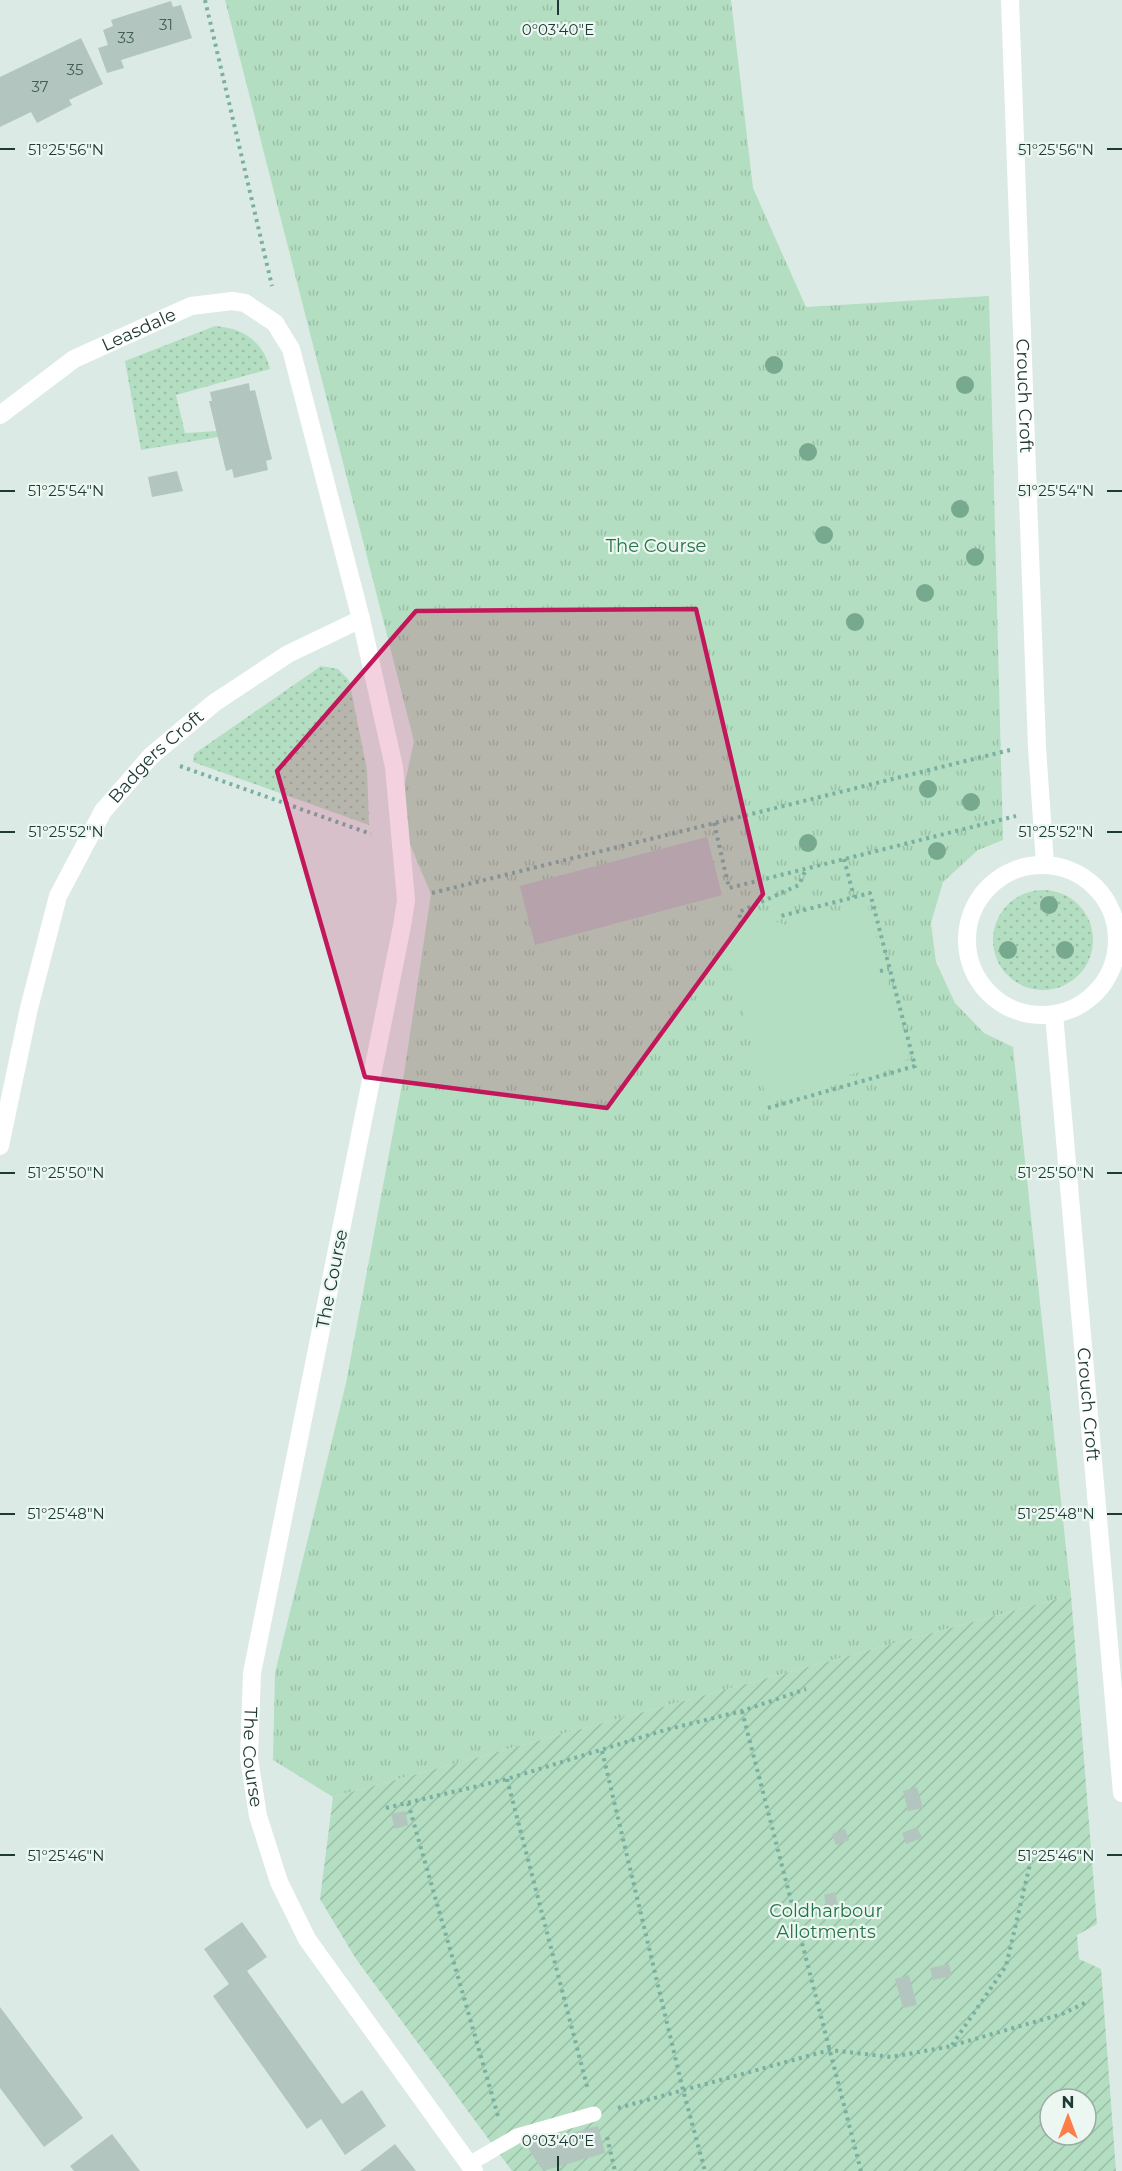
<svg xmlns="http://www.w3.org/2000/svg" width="1122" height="2171" viewBox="0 0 1122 2171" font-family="Montserrat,sans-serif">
  <defs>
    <pattern id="grass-dots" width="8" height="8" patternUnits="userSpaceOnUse" patternTransform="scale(1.5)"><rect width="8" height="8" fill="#b3dec1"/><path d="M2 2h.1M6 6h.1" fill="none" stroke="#9abfa6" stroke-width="1.8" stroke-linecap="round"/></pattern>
    <pattern id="park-tufts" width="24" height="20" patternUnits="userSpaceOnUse" patternTransform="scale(1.5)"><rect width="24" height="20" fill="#b3dec1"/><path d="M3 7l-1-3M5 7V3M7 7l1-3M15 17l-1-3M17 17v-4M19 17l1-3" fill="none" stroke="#9abfa6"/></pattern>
    <pattern id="garden-furrows" width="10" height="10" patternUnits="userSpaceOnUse" patternTransform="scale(1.5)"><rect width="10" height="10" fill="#b3dec1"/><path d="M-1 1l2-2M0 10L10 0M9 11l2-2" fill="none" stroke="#9abfa6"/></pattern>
  </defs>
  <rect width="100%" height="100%" fill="#dceae5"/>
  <path fill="url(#grass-dots)" d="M215,326C243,328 263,341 270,369L176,395L185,433L217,431L218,437L141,450L125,361Z
    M321,666L338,669L349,680L367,770L369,825L193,762L194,754Z
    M993 940a50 50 0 1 1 100 0a50 50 0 1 1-100 0Z"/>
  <path fill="url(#park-tufts)" d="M225,0H731L753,188L806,307L989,296L1003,840L978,850L943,882L931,923L936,962L955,1003L984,1033L1013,1047L1071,1595L333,1797L273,1760L275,1673L346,1383L404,1074L431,894L398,816L414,741Z"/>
  <path fill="url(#garden-furrows)" fill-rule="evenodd" d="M1071,1595L1097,1924L1077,1935L1079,1959L1101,1969L1116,2171H512L356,1959L320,1899L333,1797ZM1050,2099H1086V2135H1050Z"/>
  <path fill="#b3dec1" d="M867,904L909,1059L826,1081L768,1104L720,927L766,918L785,925Z"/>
  <path fill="#b2c5be" d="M171,1L173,7L181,5L192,38L121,60L124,68L107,73L98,48L108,45L103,30L113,26L111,20Z
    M81,38L103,84L69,100L72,105L37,123L31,112L0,127V77Z
    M249,383L250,391L255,390L272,459L266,461L268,470L234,478L232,469L226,471L209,401H212L210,392Z
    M177,471L183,491L152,497L148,477Z
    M707,837L722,895L535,945L520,886Z
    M917,1787L923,1808L908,1811L903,1791Z
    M405,1811L408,1825L395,1829L391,1814Z
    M917,1827L922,1838L906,1844L902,1833Z
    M845,1829L849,1840L836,1845L832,1834Z
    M835,1892L839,1910L828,1913L824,1895Z
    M242,1922L267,1957L247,1971L342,2104L362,2090L386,2126L345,2155L321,2119L307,2129L213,1996L229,1984L204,1949Z
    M949,1964L952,1976L933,1980L930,1968Z
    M909,1975L917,2005L903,2008L895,1979Z
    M0,2007L83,2118L44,2147L0,2088Z
    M598,2126L605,2153L543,2171L526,2145Z
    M112,2134L140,2171H74L70,2166Z
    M395,2144L416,2171H360Z"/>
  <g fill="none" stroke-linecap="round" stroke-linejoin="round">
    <path stroke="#7ab0a2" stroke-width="4" stroke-dasharray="3 4.5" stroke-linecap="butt" d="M205,0L272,286
      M180,766L371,834
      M714,823L729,888L1016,816
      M844,859L854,897
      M432,893L1010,750
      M741,925L739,912L799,885L806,869
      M880,971L889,969
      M768,1108L915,1066L870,893L781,916
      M742,1711L861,2171
      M602,1751L683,2090L705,2171
      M507,1779L588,2090
      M408,1803L498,2116
      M386,1808L507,1779L665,1730L742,1711L806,1689
      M952,2045L1006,1966L1031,1860
      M618,2108L830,2050L891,2057L947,2047L1062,2014L1089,2001
      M607,2137L615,2171"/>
    <path stroke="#fff" stroke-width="15" d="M469,2164L517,2136L594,2114"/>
    <g stroke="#fff" stroke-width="18">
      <path id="s1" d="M1010,0L1037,747L1045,864"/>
      <path id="s2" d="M0,415L74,359L191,306L232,301L245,303L275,323L291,349L361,619L394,767L406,900L402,926L252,1673L249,1758L258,1816L279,1882L307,1939L474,2171"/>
      <circle cx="1042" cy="940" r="75"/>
      <path id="s3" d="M1054,1014L1122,1793"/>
      <path id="s4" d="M0,1146L29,1008L58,896L103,811L151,756L214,703L288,654L361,619"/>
    </g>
  </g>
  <g fill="#77a98e">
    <circle cx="774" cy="365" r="9"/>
    <circle cx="965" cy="385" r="9"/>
    <circle cx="808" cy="452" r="9"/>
    <circle cx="960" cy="509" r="9"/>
    <circle cx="824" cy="535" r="9"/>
    <circle cx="975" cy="557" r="9"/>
    <circle cx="925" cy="593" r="9"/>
    <circle cx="855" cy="622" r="9"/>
    <circle cx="928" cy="789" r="9"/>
    <circle cx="971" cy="802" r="9"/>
    <circle cx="808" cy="843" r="9"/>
    <circle cx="937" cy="851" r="9"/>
    <circle cx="1049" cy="905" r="9"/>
    <circle cx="1008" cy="950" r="9"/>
    <circle cx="1065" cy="950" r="9"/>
  </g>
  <path fill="#c2185b" fill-opacity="0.2" stroke="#c2185b" stroke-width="4.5" stroke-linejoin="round" d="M696,609L763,894L607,1108L365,1077L277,771L416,611Z"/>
  <path fill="none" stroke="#1d3a34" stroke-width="2" d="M558,0V15M0,149H15M1107,149H1122M0,491H15M1107,491H1122M0,832H15M1107,832H1122M0,1173H15M1107,1173H1122M0,1514H15M1107,1514H1122M0,1855H15M1107,1855H1122M558,2156V2171"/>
  <g text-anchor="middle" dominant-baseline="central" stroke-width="4.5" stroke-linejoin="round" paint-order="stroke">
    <g font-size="15" fill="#425d56">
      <text x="166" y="24">31</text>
      <text x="126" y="37">33</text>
      <text x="75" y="69">35</text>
      <text x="40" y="86">37</text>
    </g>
    <g font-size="18" fill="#1d3a34" stroke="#edf7f2">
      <text stroke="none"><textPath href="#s2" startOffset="164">Leasdale</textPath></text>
      <text stroke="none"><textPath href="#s1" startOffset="396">Crouch Croft</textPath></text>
      <text stroke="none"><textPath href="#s4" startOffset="429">Badgers Croft</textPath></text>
      <text transform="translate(332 1279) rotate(-79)">The Course</text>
      <text stroke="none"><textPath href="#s3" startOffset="392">Crouch Croft</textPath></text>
      <text stroke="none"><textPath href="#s2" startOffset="1779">The Course</textPath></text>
    </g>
    <g font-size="18" fill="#257447" stroke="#edf7f2">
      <text x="656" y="546">The Course</text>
      <text x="826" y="1911">Coldharbour<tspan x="826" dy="21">Allotments</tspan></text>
    </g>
  </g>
  <g font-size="15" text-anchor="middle" fill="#1d3a34" stroke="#edf7f2" stroke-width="4.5" stroke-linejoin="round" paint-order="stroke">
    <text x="558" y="35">0°03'40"E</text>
    <text x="66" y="155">51°25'56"N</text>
    <text x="1056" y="155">51°25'56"N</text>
    <text x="66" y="496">51°25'54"N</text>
    <text x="1056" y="496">51°25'54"N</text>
    <text x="66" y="837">51°25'52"N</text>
    <text x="1056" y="837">51°25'52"N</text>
    <text x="66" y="1178">51°25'50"N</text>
    <text x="1056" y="1178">51°25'50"N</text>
    <text x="66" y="1519">51°25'48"N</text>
    <text x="1056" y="1519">51°25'48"N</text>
    <text x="66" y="1861">51°25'46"N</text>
    <text x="1056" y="1861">51°25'46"N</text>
    <text x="558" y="2146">0°03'40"E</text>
  </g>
  <g transform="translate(1068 2117)"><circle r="28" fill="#edf7f2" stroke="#9aaba6" stroke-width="1.5"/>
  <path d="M0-4.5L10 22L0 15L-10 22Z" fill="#fd7d48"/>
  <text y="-9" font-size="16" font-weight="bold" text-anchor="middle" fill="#1d3a34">N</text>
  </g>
</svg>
